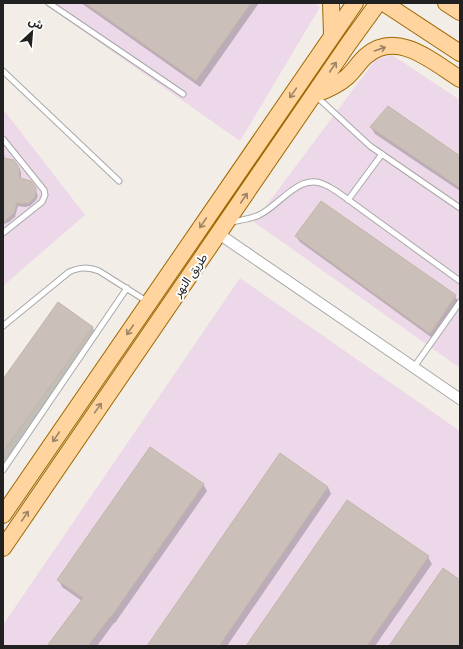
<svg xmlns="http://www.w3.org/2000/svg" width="463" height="649" viewBox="0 0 463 649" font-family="'Golos Text','Noto Sans Arabic',sans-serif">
  <rect width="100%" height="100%" fill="#f2eee7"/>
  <path fill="#ecd8e8" d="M43,3H314L320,7L240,141Z
    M392,55L460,100V368L254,222L376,59Z
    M3,109L85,215L3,286Z
    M240,278L460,431V646H3V625Z"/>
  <path fill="#0003" d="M81,3H259L200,87Z
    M371,127L460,157V191L375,134Z
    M3,147L5,159L17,164L21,172V179L35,189L38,196L36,200L30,206L25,207L18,206L15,217L9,222L4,224L3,223Z
    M296,236L455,296L459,303L435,340L300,242Z
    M59,304L93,328L97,335L3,464V380Z
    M203,484L207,491L115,623H114L97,646H48L82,601L62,587L59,580Z
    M328,487L331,494L227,646H148Z
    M347,501L428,557L432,564L375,646H247Z"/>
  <path fill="#cac0b9" stroke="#c5b4a7" d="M85,3H251L196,81Z
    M388,106L460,156V188L370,127Z
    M3,158L14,160L19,168L20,178L31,181L36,188V193L35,197L29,203L23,204L17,203L14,213L3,223Z
    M321,201L456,295L430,334L295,236Z
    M58,302L93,327L3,452V379Z
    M150,447L204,484L111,617H110L88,646H47L83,598L57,580Z
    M280,453L328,487L219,646H147Z
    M347,500L429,556L367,646H246Z
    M443,568L460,580V646H389Z"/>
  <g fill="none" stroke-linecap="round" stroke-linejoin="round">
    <g stroke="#a8a8a8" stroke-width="7">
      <path id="service" d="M49,3L183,94
        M3,71L119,181
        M316,96L370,146L460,208
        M3,139L44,190L45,195L42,202L3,233
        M348,200L382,154
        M232,222C240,220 251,219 259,215C278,207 299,173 323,184C329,186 334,190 339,193L460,281
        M3,326L69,272C80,267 88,267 99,271L148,302
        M414,367L460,302
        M3,470L127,288"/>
    </g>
    <g stroke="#a8a8a8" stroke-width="12">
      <path id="minor" d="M219,234L460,399"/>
    </g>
    <g stroke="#9e6800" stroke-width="18">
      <path id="primary" d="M331,3L332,35
        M384,3L460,53
        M446,3L460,12
        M315,94C327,90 338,85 347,77C354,71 359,62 366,56C397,29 433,62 460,79
        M3,515L355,3
        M3,548L349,43L378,3"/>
    </g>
    <use href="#service" stroke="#fff" stroke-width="5"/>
    <use href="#minor" stroke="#fff" stroke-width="10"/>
    <use href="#primary" stroke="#ffd49f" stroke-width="16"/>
  </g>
  <defs><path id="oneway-shaft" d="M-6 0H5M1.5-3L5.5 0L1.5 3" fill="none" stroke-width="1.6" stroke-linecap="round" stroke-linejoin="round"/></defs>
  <g stroke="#9b8366">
    <use href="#oneway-shaft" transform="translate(380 49) rotate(-19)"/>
    <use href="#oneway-shaft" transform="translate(333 67) rotate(-56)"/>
    <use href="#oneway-shaft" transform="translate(293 93) rotate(125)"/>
    <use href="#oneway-shaft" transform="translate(244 198) rotate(-56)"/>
    <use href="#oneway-shaft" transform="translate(203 223) rotate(124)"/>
    <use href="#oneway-shaft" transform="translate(130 330) rotate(124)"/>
    <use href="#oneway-shaft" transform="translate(98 408) rotate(-55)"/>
    <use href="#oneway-shaft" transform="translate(56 437) rotate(124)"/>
    <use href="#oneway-shaft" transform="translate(25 516) rotate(-56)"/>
  </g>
  <g text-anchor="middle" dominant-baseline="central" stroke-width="4" stroke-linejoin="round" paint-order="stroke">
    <g font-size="12" fill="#212121" stroke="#fff">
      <text transform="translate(190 275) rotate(-55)">طريق النهر</text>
    </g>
  </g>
  <rect width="463" height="649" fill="none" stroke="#212121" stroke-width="8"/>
  <g transform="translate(32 32) rotate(26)" stroke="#ffffff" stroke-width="3" paint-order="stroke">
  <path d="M0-3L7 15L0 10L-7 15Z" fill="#212121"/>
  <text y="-6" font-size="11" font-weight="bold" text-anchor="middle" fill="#212121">ش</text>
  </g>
</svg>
